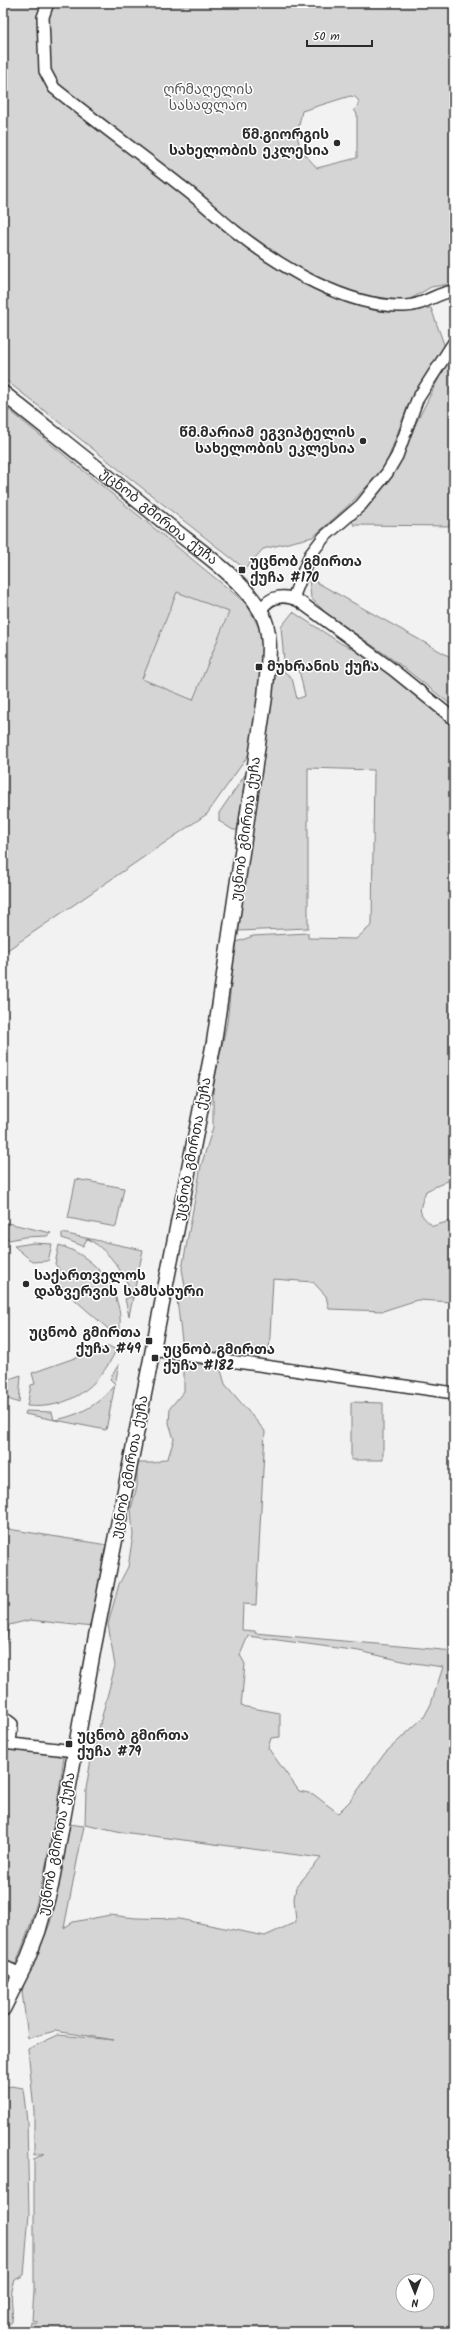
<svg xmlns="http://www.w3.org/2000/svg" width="457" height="2335" viewBox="0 0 457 2335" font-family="Kalam,'Noto Sans Georgian',sans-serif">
  <rect width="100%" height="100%" fill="#f2f2f2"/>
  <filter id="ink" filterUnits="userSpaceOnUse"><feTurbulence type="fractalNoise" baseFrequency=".025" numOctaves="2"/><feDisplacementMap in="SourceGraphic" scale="8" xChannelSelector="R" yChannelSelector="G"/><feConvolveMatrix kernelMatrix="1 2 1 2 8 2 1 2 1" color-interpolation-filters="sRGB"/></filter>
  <g filter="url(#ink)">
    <path fill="#e3e3e3" d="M177,591L229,612L193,700L142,679Z"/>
    <path fill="#d5d5d5" stroke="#808080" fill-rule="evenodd" d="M3,3H454V286L450,284L431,287L407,301L354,294L300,283L356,304L403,310L431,308L446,350L408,405L385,467L350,504L313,537L263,549L245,569L3,378ZM350,96L355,97L359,101L357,107L354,110L357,114V158L317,168C295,143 295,143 302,111Z
      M454,348V526L354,525L351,519L401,453Z
      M3,405L247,604L263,636L262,669L252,750L207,814L3,953ZM177,592L229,612L193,700L142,679Z
      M309,578L454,659V707L399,664L326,613L311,598Z
      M293,612L342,644L361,652L454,723V1178L426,1191C419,1211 416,1212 433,1226L454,1220V1302L417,1300L383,1311L329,1309L326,1296L313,1282L273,1279L269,1354L237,1352L236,1358L183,1349L177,1300L185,1286L182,1269L201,1166L213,1127V1085L227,1023L235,947L234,943L253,936L308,933V938L356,939L372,925L374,770L308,768V928L238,931L276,665L292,678L297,699L305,696L299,670L284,661L281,627Z
      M249,769L240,830H233L219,821V813Z
      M76,1179L124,1188L116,1227L68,1218Z
      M3,1222L51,1233L47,1236L24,1237L9,1240L3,1234Z
      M62,1233L143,1250L129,1316L125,1299L133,1296C124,1273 111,1253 90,1240L87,1239L83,1246L62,1238Z
      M33,1243L52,1244L48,1261L33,1262L14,1246Z
      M59,1245C92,1256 115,1280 120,1315C120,1321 121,1329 118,1333H113L52,1280L59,1269L55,1264Z
      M109,1346L116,1350C99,1387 69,1410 27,1406L31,1385L35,1384L32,1373Z
      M184,1362L220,1367L225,1384L265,1431L256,1605L243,1604L242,1630L255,1631V1633L454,1651V1930L450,1941L451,1947L454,1948V2332H30L31,2322L37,2323V2321L32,2320L34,2291V2159L45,2153L34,2155V2111L28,2049L58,2035L114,2040L55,2031L28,2038L22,1992L25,1979L50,1924L69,1824L84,1826L64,1928L73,1922L110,1915L136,1918L179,1919L265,1936L296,1922L294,1899L296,1887L321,1858L122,1832L85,1824L86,1789L91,1759L115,1666L108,1624L119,1584L128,1567L133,1535L131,1509L137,1486V1463H154L168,1458L174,1439L169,1423L170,1408L184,1391ZM248,1636L359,1651L407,1662L443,1667L431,1704L424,1717L385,1753L350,1801L338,1813L313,1794L299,1791L268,1748L271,1738L280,1737V1713L241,1706L245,1664L240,1655ZM403,2281H427V2305H403Z
      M119,1364L106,1430L25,1414L26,1411L52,1412L54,1420C79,1416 100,1404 115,1384L110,1379Z
      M21,1375L19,1403L3,1397V1381Z
      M351,1402L383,1403V1460H351Z
      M8,1529L107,1545L92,1627L30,1620L9,1625L3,1659V1530Z
      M3,1746L64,1756C53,1835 41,1918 3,1990Z
      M12,2086L23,2088L27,2121L29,2214L24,2275L15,2280C8,2298 14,2305 12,2322L3,2329V2088Z"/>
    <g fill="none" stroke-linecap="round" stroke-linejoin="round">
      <g stroke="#2b2b2b" stroke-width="14">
        <path id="minor" d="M48,3L43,17L45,71L54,88C95,121 139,153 181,186C200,200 217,217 236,232C280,267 348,308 405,306C424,306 437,292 454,291
          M293,598L310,555L324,537L361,505L387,473L397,456L417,400L454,342
          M261,610C270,595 284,594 299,601L392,669L454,719
          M153,1350L454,1393
          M3,1717L12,1724L10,1743
          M3,1743L75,1751
          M3,1966L21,1974"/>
      </g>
      <g stroke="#2b2b2b" stroke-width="17">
        <g id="major">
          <path id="s1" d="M3,393C58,437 114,481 169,526C198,549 240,577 260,610C275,634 267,670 265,697L214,1042L94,1646L51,1886L38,1932L26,1963L3,2009"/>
        </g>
      </g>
      <use href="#minor" stroke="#fff" stroke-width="11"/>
      <use href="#major" stroke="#fff" stroke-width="14"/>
    </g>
  </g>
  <g fill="#2b2b2b" stroke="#fff" stroke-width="1.5">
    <circle cx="337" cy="143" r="4"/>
    <circle cx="363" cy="441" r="4"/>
    <rect x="238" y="566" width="8" height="8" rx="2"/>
    <rect x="255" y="663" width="8" height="8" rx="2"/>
    <circle cx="26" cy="1284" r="4"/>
    <rect x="145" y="1337" width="8" height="8" rx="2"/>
    <rect x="151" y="1354" width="8" height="8" rx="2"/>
    <rect x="65" y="1740" width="8" height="8" rx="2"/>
  </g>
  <g text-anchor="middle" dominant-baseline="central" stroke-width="3" stroke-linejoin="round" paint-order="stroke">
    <g font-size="14" fill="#565656" stroke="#fff">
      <text x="208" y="90">ღრმაღელის<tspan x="208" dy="16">სასაფლაო</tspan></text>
    </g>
    <g font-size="14" font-weight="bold" fill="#2b2b2b" stroke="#fff" text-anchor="start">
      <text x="329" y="135" text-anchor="end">წმ.გიორგის<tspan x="329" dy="16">სახელობის ეკლესია</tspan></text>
      <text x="355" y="433" text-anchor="end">წმ.მარიამ ეგვიპტელის<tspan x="355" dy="16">სახელობის ეკლესია</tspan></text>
      <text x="250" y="562">უცნობ გმირთა<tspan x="250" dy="16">ქუჩა #170</tspan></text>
      <text x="267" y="667">მუხრანის ქუჩა</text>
      <text x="34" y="1276">საქართველოს<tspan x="34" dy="16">დაზვერვის სამსახური</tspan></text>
      <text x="141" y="1333" text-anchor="end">უცნობ გმირთა<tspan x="141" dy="16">ქუჩა #49</tspan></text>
      <text x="163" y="1350">უცნობ გმირთა<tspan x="163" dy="16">ქუჩა #182</tspan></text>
      <text x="77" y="1736">უცნობ გმირთა<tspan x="77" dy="16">ქუჩა #79</tspan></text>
    </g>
    <g font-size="14" fill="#2b2b2b" stroke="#fff">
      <text stroke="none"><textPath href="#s1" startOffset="199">უცნობ გმირთა ქუჩა</textPath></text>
      <text transform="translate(246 829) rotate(-82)">უცნობ გმირთა ქუჩა</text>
      <text transform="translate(193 1149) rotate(-79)">უცნობ გმირთა ქუჩა</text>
      <text transform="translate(130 1467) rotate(-79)">უცნობ გმირთა ქუჩა</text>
      <text transform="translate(57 1844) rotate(-79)">უცნობ გმირთა ქუჩა</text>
    </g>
  </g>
  <rect width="457" height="2335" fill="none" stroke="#fff" stroke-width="16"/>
  <rect x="8" y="8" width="441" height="2319" fill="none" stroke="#2b2b2b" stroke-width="1.5" filter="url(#ink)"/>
  <g transform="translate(415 2293) rotate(179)"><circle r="19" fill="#ffffff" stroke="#aaaaaa"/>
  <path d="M0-3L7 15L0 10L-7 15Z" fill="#2b2b2b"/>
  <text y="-6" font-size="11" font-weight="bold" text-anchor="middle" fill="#2b2b2b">N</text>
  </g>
  <path d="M307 40v6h65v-6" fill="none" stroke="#2b2b2b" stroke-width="2"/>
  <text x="313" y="40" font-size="12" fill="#2b2b2b" stroke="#ffffff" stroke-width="3" paint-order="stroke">50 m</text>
</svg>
